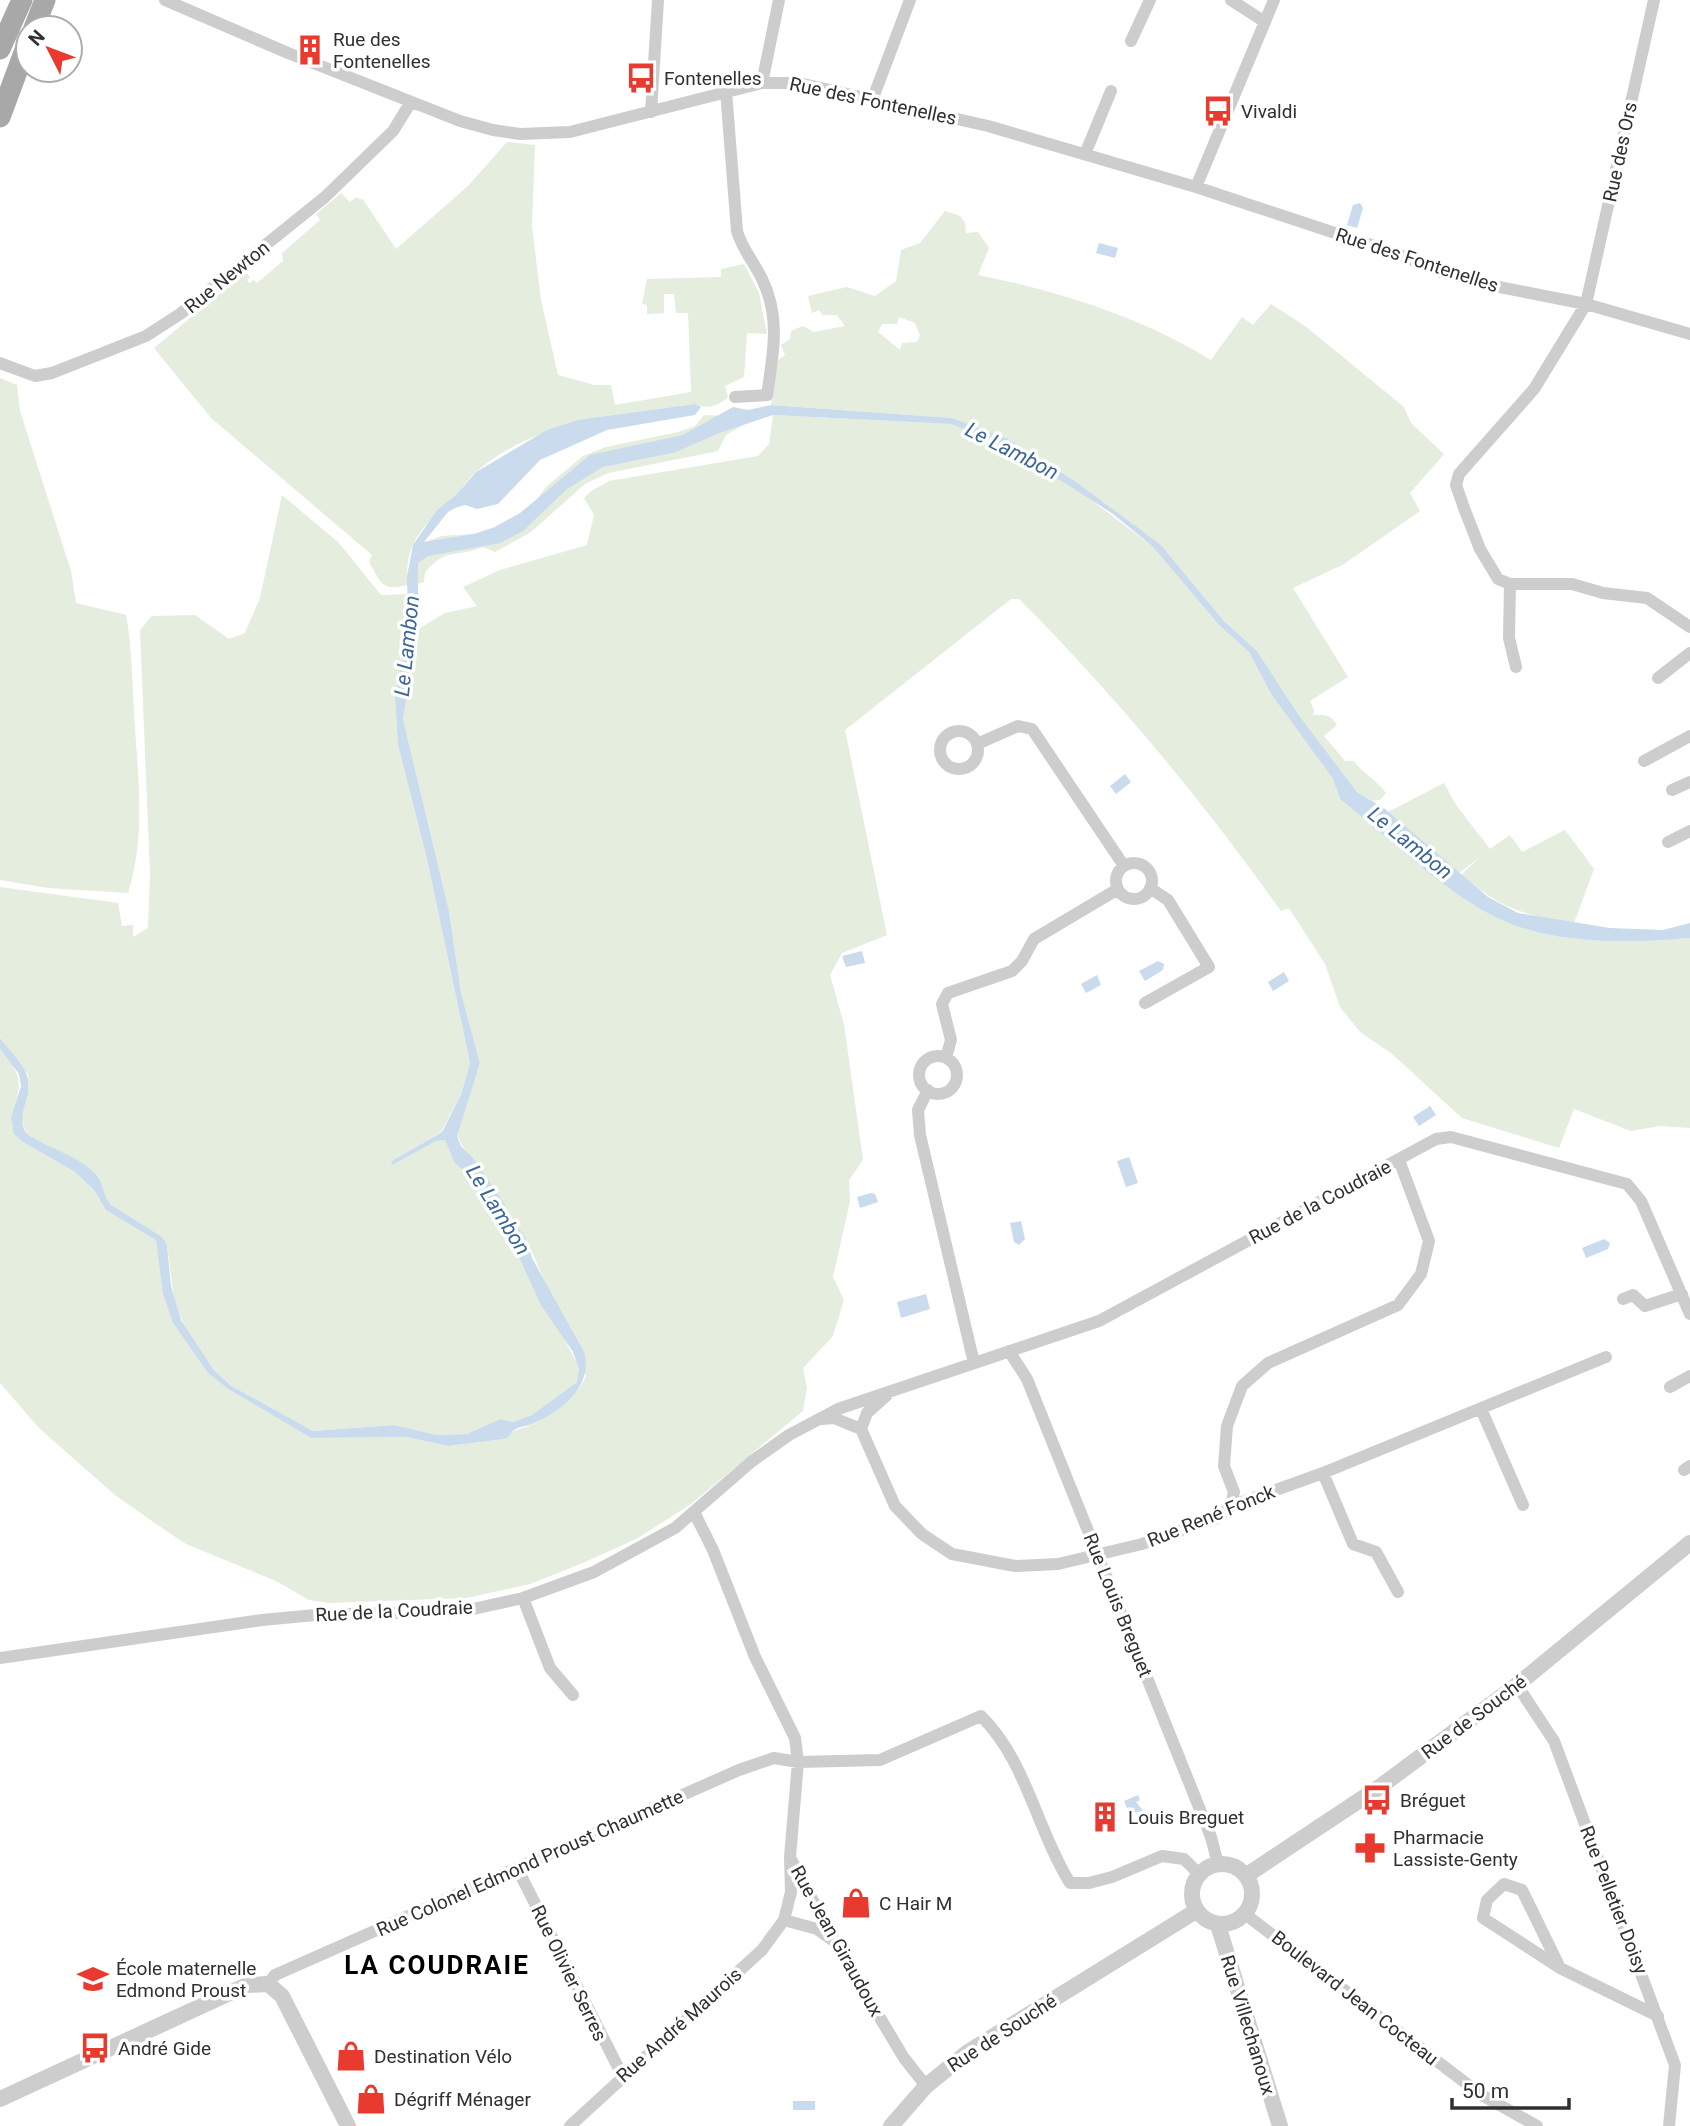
<svg xmlns="http://www.w3.org/2000/svg" width="1690" height="2126" viewBox="0 0 1690 2126" font-family="Roboto,sans-serif">
  <rect width="100%" height="100%" fill="#fff"/>
  <path fill="#e4edde" fill-rule="evenodd" d="M507,142L535,145L532,226L541,300L558,375L594,385H611L615,405L691,392L688,313H676L674,294H664V313L647,314V305L642,304L647,279L721,277V269L744,264L759,293L767,334L747,333L744,377L725,386L728,397C718,406 707,410 693,404C615,416 541,418 477,471C468,478 463,488 455,496C428,521 402,543 408,585C381,591 382,584 369,562L372,555L211,418L154,348L246,272L250,277L247,280L249,283L254,280L257,283L283,261L282,253L320,220L316,214L341,193L350,202L357,197L360,200L362,198L396,249L468,186Z
    M945,211L960,216L965,222L966,233L978,232L989,248L978,275C1058,291 1141,317 1211,360L1242,317L1253,325L1271,304L1305,326L1404,407L1411,423L1444,454L1410,493L1420,511L1344,564L1293,588L1348,677L1310,701L1314,710L1313,715C1324,715 1331,714 1337,725L1324,736L1345,761H1354C1363,774 1376,779 1386,793L1380,800L1373,801L1357,792L1298,714L1257,651L1224,621L1161,545L1008,439L952,418L771,405L778,360L785,355L781,345L790,339L791,331L803,326L814,332L845,326L837,315H823L819,310L812,313L808,296L847,287L875,296L896,281L901,250L920,243ZM899,317L915,323L920,336L917,342L902,343L900,350L878,332L882,324H897Z
    M0,378L17,385L20,411L71,571L76,603L126,615C132,647 132,679 134,711C137,772 147,833 128,893L48,888L0,880Z
    M704,415L726,416L748,422L726,435L718,451L608,473L585,484L531,532L495,552L483,547C456,558 447,547 425,572L424,582L417,584L418,556L423,543L441,536L490,533L527,512L546,487L583,456L606,447L678,432L695,426Z
    M773,415L951,424L1006,444L1074,487L1152,546L1219,625L1249,652L1271,694L1333,779L1340,799C1388,837 1445,893 1499,919C1557,946 1628,941 1690,938V1128L1660,1126L1631,1131L1574,1109L1559,1148L1462,1118L1391,1053L1360,1032L1340,1007L1325,964L1289,908L1281,911C1202,800 1115,695 1019,599H1011L845,730L887,935L842,953L830,975L844,1024L863,1160L849,1180L850,1201L833,1277L844,1300L833,1336L803,1368L807,1388L803,1411L691,1504L638,1538L583,1563L530,1584L466,1598L328,1603L309,1600L276,1581L186,1544L162,1528L115,1495L40,1429L0,1383V1049C24,1078 22,1082 11,1117L23,1142L75,1172L93,1189L99,1200L156,1240L173,1323L208,1373L228,1389L311,1438L407,1437L448,1446L505,1439C514,1428 522,1429 533,1424C555,1413 576,1398 586,1376L525,1236C508,1216 497,1193 482,1172C474,1159 462,1149 457,1135L480,1063L461,993L449,911L403,719L418,629L445,613L477,606L463,587L500,570L587,545L594,515L584,498L591,491L609,481L758,456L769,444Z
    M282,495L338,542L381,595L409,594L408,623L395,697L398,745L427,859L470,1063L461,1095L441,1132L393,1160L390,1165L436,1141L445,1140L454,1162L469,1176L498,1224L506,1229L580,1369L577,1382L532,1415L513,1422L500,1419L467,1434L437,1435L394,1425L313,1431L230,1385L213,1369L190,1336L175,1306L167,1245L111,1205C100,1193 99,1176 84,1165C67,1152 44,1146 26,1133L20,1114L29,1088L28,1075L0,1038V887L118,903L122,926L133,925V937L148,928L150,874L140,630L152,616L195,615L229,639L245,633L260,598Z
    M1444,783L1456,805L1490,849L1510,835L1522,852L1565,830L1594,869L1574,923C1522,915 1503,909 1461,875L1480,857L1459,873L1388,812Z"/>
  <path fill="#cadbed" d="M1360,203L1363,208L1357,228L1347,225L1353,205Z
    M1099,243L1118,248L1115,258L1096,253Z
    M694,404L701,407L695,415L607,430L540,460L498,504L477,509L465,505L455,508L448,512L424,542L474,534L495,527L520,513L590,455L683,435L733,407L748,410L771,405L952,418L1008,439L1076,482L1161,545L1224,621L1257,651L1298,714L1357,792L1384,808L1488,897L1518,913L1610,928L1663,930L1690,923V938C1630,943 1555,945 1499,919C1445,893 1388,837 1340,799L1333,779L1271,694L1249,652L1219,625L1152,546L1113,514L1006,445L951,424L773,415L719,433L676,452L603,467L567,489L523,531L500,543L428,556L418,563V629L403,719L449,911L461,993L480,1063L457,1136L461,1146L473,1158L504,1203L509,1217L525,1236L532,1258L584,1352C594,1386 561,1412 532,1424C527,1426 521,1426 516,1429C511,1431 511,1436 505,1439L448,1446L407,1437L311,1438L228,1389L208,1373L173,1323L163,1294L156,1240L106,1210L93,1189L75,1172L23,1142L14,1134L11,1117L21,1086L19,1074L0,1049V1038C9,1050 25,1065 28,1079C32,1100 15,1113 26,1133C48,1149 80,1155 97,1176C104,1185 103,1197 111,1205L162,1237L167,1245L171,1286L181,1320L213,1369L230,1385L313,1431L394,1425L437,1435L467,1434L500,1419L513,1422L532,1415L577,1382L579,1369L573,1352L541,1305L506,1229L498,1224L469,1176L454,1162L445,1140L436,1141L390,1166L393,1160L442,1132L461,1095L470,1063L427,859L398,745L395,697L408,623L407,576L413,545L437,510L456,495L476,472L547,430L578,420Z
    M1125,774L1131,782L1116,794L1110,786Z
    M862,951L865,963L846,967L842,956Z
    M1158,961L1164,964L1163,970L1145,981L1139,971Z
    M1284,972L1289,981L1273,991L1268,982Z
    M1097,975L1101,985L1086,993L1081,984Z
    M1430,1106L1436,1115L1419,1126L1413,1117Z
    M1129,1157L1138,1183L1126,1187L1117,1161Z
    M871,1193L875,1194L878,1202L860,1208L857,1197Z
    M1021,1221L1025,1239L1019,1245L1014,1242L1010,1223Z
    M1604,1239L1610,1243L1608,1249L1586,1258L1582,1248Z
    M926,1294L930,1309L901,1318L897,1302Z
    M1138,1795L1140,1800L1136,1802L1144,1812L1129,1813L1124,1801Z
    M793,2101H815V2110H793Z"/>
  <g fill="none" stroke-linecap="round" stroke-linejoin="round">
    <path stroke="#cdcdcd" stroke-width="12" d="M165,0L288,53L460,121L493,130L520,134L570,132L762,83H799L988,126L1196,187L1398,254L1441,272L1489,285L1586,304L1690,334
      M1231,0L1265,22
      M1654,0L1586,304L1534,389L1459,474L1456,485L1464,508L1480,549L1498,579L1510,584H1572L1603,593L1647,598L1690,627
      M1131,41L1150,0
      M762,83L779,0
      M726,91L737,231C742,249 754,262 762,279C781,317 773,355 767,395L735,397
      M873,98L910,0
      M651,112L658,0
      M1085,154L1111,91
      M1196,187L1274,0
      M0,363L35,376L52,373L146,336L180,314L325,197L393,131L411,102
      M1510,584L1509,638L1516,667
      M1658,678L1690,653
      M940 750a19 19 0 1 1 38 0a19 19 0 1 1-38 0Z
      M977,744L1018,726L1032,729L1124,866
      M1644,761L1690,736
      M1672,790L1690,782
      M1668,842L1690,831
      M1116 881a18 18 0 1 1 36 0a18 18 0 1 1-36 0Z
      M1145,1003L1209,967L1168,900L1150,888
      M919 1075a19 19 0 1 1 38 0a19 19 0 1 1-38 0Z
      M946,1058L951,1040L942,1004L948,993L1012,971L1022,961L1034,939L1118,889
      M928,1090L918,1110L920,1135L974,1363
      M1623,1299L1633,1295L1645,1306L1682,1294
      M1009,1351L1027,1379L1211,1837L1218,1864
      M1670,1387L1690,1376
      M1481,1409L1523,1505
      M822,1419L834,1418L861,1429
      M861,1429L895,1506L922,1534L952,1554L1015,1566L1058,1564L1142,1544L1217,1518L1231,1506L1323,1473L1606,1357
      M861,1429L867,1413L887,1395
      M1684,1470L1690,1466
      M1323,1473L1353,1544L1376,1552L1398,1592
      M1231,1506L1234,1492L1224,1466L1227,1426L1242,1386L1268,1363L1398,1305L1421,1274L1429,1241L1399,1160
      M694,1512L713,1550L755,1657L795,1738L798,1762L790,1857L791,1892L784,1920L817,1929L834,1941
      M523,1598L550,1668L573,1695
      M0,1658L262,1620L315,1615L464,1611L523,1598L594,1572L675,1528L751,1462L789,1435L838,1409L1099,1321L1436,1139L1451,1137L1627,1184L1641,1201L1690,1314
      M1517,1685L1554,1741L1675,2065L1669,2126
      M792,1861L834,1941L904,2058L926,2086
      M518,1870L622,2075
      M1245,1914L1480,2094L1537,2126
      M1560,1968L1522,1890L1504,1884L1487,1900L1483,1918L1560,1968L1658,2016
      M268,1984L275,1975L739,1770L774,1758L798,1762L880,1760L981,1716C1026,1760 1037,1830 1070,1883H1089L1112,1877L1162,1856L1184,1859L1200,1875
      M570,2126L762,1950L784,1920"/>
    <path stroke="#cdcdcd" stroke-width="16" d="M1192 1894a30 30 0 1 1 60 0a30 30 0 1 1-60 0Z
      M1247,1875L1381,1786L1517,1685L1690,1543
      M1218,1925L1280,2126
      M0,2099L247,1985L268,1984L282,1996L348,2126
      M891,2126L926,2086L968,2052L1196,1911"/>
    <path stroke="#a8a8a8" stroke-width="21" d="M34,28L45,0
      M0,49L22,0
      M0,117L28,42"/>
  </g>
  <defs>
    <g id="building-bare" transform="scale(2.415)"><path d="M-4-6H4V6H1V3H-1V6H-4ZM-2.5-4.3h1.7v1.8h-1.7ZM.8-4.3h1.7v1.8H.8ZM-2.5-1h1.7V.8h-1.7ZM.8-1h1.7V.8H.8Z" fill="#e93a2f" stroke="#fff" stroke-width="2.5" paint-order="stroke"/></g>
    <g id="bus-bare" transform="scale(2.415)"><path d="M-5-6H5V4H4V6H2V4H-2V6H-4V4H-5ZM-3.5-4V0h7V-4ZM-3.5 1.2v1.5H-2V1.2ZM2 1.2v1.5H3.5V1.2Z" fill="#e93a2f" stroke="#fff" stroke-width="2.5" paint-order="stroke"/></g>
    <g id="pharmacy-bare" transform="scale(2.415)"><path d="M-2-6h4v4h4v4h-4v4h-4v-4h-4v-4h4Z" fill="#e93a2f" stroke="#fff" stroke-width="2.5" paint-order="stroke"/></g>
    <g id="shop-bare" transform="scale(2.415)"><path d="M-5-2.5h2.3a2.7 3.5 0 0 1 5.4 0H5L5.5 6h-11ZM-1.5-2.5h3a1.5 2.3 0 0 0-3 0Z" fill="#e93a2f" stroke="#fff" stroke-width="2.5" paint-order="stroke"/></g>
    <g id="school-bare" transform="scale(2.415)"><path d="M0-5L7-2L0 1L-7-2ZM-4 1L0 2.5L4 1V4Q0 6-4 4Z" fill="#e93a2f" stroke="#fff" stroke-width="2.5" paint-order="stroke"/></g>
  </defs>
  <g fill-rule="evenodd">
    <use href="#building-bare" x="310" y="50"/>
    <use href="#bus-bare" x="641" y="78"/>
    <use href="#bus-bare" x="1218" y="111"/>
    <use href="#bus-bare" x="1377" y="1800"/>
    <use href="#building-bare" x="1105" y="1817"/>
    <use href="#pharmacy-bare" x="1370" y="1848"/>
    <use href="#shop-bare" x="856" y="1903"/>
    <use href="#school-bare" x="93" y="1979"/>
    <use href="#bus-bare" x="95" y="2048"/>
    <use href="#shop-bare" x="351" y="2056"/>
    <use href="#shop-bare" x="371" y="2099"/>
  </g>
  <g text-anchor="middle" dominant-baseline="central" stroke-width="7" stroke-linejoin="round" paint-order="stroke">
    <g font-size="19" fill="#303030" stroke="#fff" text-anchor="start">
      <text x="333" y="39">Rue des<tspan x="333" dy="22">Fontenelles</tspan></text>
      <text x="664" y="78">Fontenelles</text>
      <text x="1241" y="111">Vivaldi</text>
      <text x="1400" y="1800">Bréguet</text>
      <text x="1128" y="1817">Louis Breguet</text>
      <text x="1393" y="1837">Pharmacie<tspan x="1393" dy="22">Lassiste-Genty</tspan></text>
      <text x="879" y="1903">C Hair M</text>
      <text x="116" y="1968">École maternelle<tspan x="116" dy="22">Edmond Proust</tspan></text>
      <text x="118" y="2048">André Gide</text>
      <text x="374" y="2056">Destination Vélo</text>
      <text x="394" y="2099">Dégriff Ménager</text>
    </g>
    <g font-size="19" fill="#303030" stroke="#fff">
      <text transform="translate(873 101) rotate(12)">Rue des Fontenelles</text>
      <text transform="translate(1620 152) rotate(-78)">Rue des Ors</text>
      <text transform="translate(1417 260) rotate(18)">Rue des Fontenelles</text>
      <text transform="translate(227 277) rotate(-39)">Rue Newton</text>
      <text transform="translate(1320 1202) rotate(-28)">Rue de la Coudraie</text>
      <text transform="translate(1211 1516) rotate(-22)">Rue René Fonck</text>
      <text transform="translate(1118 1605) rotate(68)">Rue Louis Breguet</text>
      <text transform="translate(394 1611) rotate(-3)">Rue de la Coudraie</text>
      <text transform="translate(1474 1717) rotate(-37)">Rue de Souché</text>
      <text transform="translate(530 1863) rotate(-24)">Rue Colonel Edmond Proust Chaumette</text>
      <text transform="translate(1614 1900) rotate(69)">Rue Pelletier Doisy</text>
      <text transform="translate(837 1941) rotate(61)">Rue Jean Giraudoux</text>
      <text transform="translate(569 1973) rotate(64)">Rue Olivier Serres</text>
      <text transform="translate(1355 1998) rotate(38)">Boulevard Jean Cocteau</text>
      <text transform="translate(679 2025) rotate(-42)">Rue André Maurois</text>
      <text transform="translate(1248 2025) rotate(73)">Rue Villechanoux</text>
      <text transform="translate(1002 2033) rotate(-33)">Rue de Souché</text>
    </g>
    <g font-size="21" font-style="italic" fill="#3b6695" stroke="#fff">
      <text transform="translate(1012 451) rotate(27)">Le Lambon</text>
      <text transform="translate(407 646) rotate(-84)">Le Lambon</text>
      <text transform="translate(1410 843) rotate(39)">Le Lambon</text>
      <text transform="translate(498 1210) rotate(58)">Le Lambon</text>
    </g>
    <g font-size="26" font-weight="bold" letter-spacing="2" fill="#000" stroke="#fff">
      <text x="437" y="1965">LA COUDRAIE</text>
    </g>
  </g>
  <g transform="translate(49 49) rotate(312)"><circle r="33" fill="#ffffff" stroke="#acacac" stroke-width="2"/>
  <path d="M0-5L12 26L0 18L-12 26Z" fill="#e93a2f"/>
  <text y="-10" font-size="19" font-weight="bold" text-anchor="middle" fill="#303030">N</text>
  </g>
  <path d="M1452 2098v10h117v-10" fill="none" stroke="#303030" stroke-width="3.5"/>
  <text x="1462" y="2098" font-size="21" fill="#303030" stroke="#ffffff" stroke-width="5" paint-order="stroke">50 m</text>
</svg>
